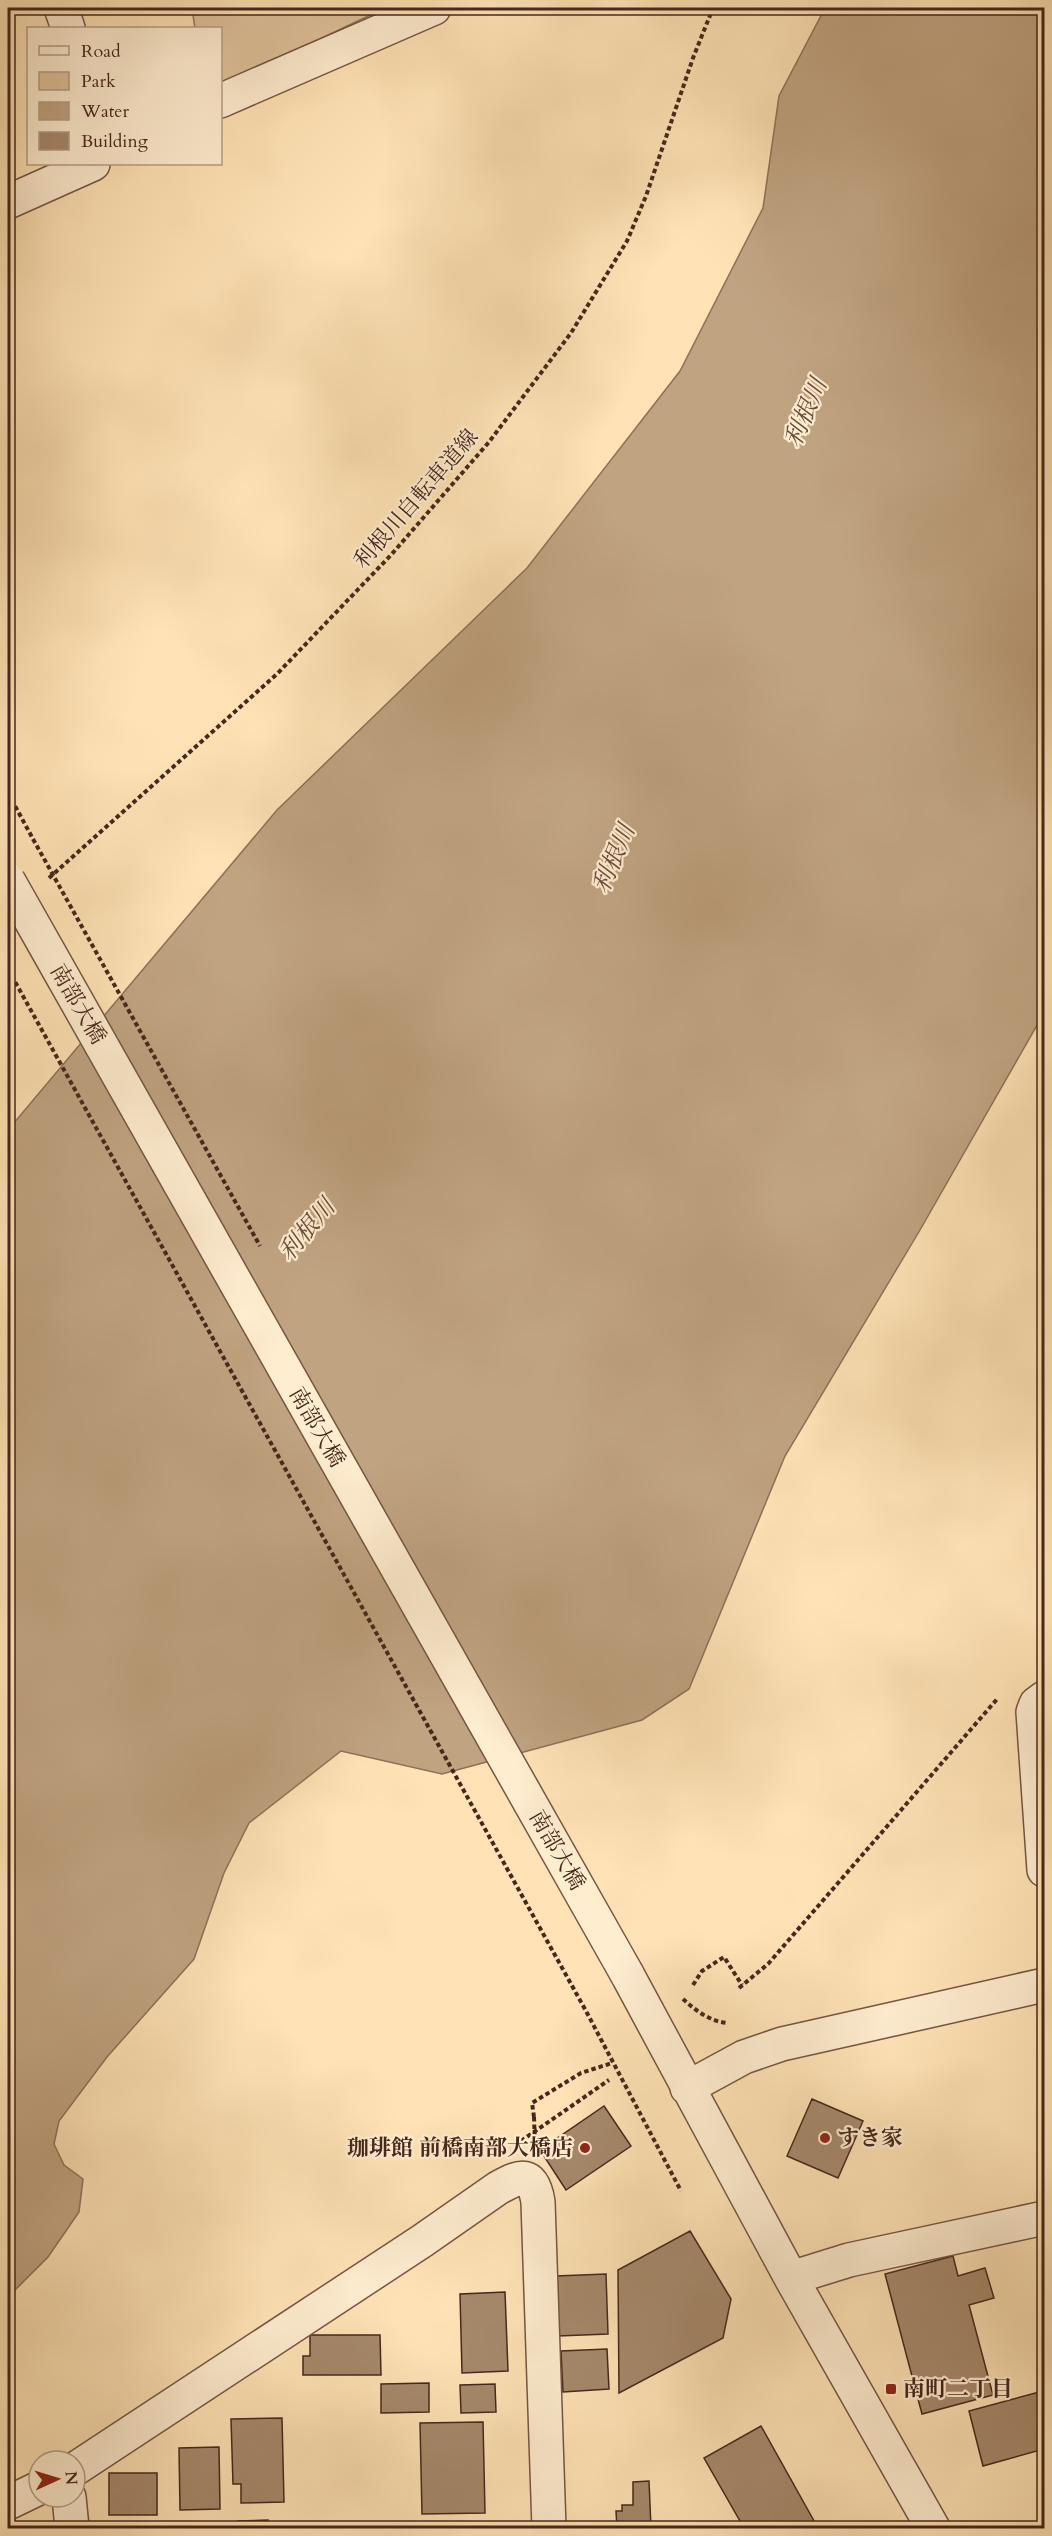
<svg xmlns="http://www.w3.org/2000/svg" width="1052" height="2536" viewBox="0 0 1052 2536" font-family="Cardo,'Noto Serif JP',serif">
  <rect width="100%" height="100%" fill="#ffe3b6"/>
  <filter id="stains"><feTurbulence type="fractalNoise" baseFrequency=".00333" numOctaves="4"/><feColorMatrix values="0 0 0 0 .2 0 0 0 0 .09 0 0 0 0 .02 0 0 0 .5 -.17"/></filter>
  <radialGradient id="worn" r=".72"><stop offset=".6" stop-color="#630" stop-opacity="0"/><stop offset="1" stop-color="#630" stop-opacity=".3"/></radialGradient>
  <path fill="#e0c39c" stroke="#93755c" stroke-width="1.5" d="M203,8H385L221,86L220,28H195L193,15Z"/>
  <path fill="#c0a381" stroke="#8f7158" stroke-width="1.5" d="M825,8H1044V1013L920,1230L785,1456L689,1689L642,1720L442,1774L341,1751L249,1823L224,1873L194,1959L107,2057L59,2121L54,2144L64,2165L83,2179L79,2212L48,2257L8,2297V1130L277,810L527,568L680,371L763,208L779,96Z"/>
  <path fill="#a6896c" stroke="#46271b" stroke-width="1.5" d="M812,2099L863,2121L838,2178L787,2156Z
    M604,2106L631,2146L566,2190L540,2150Z
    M690,2231L731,2299L723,2338L619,2393L618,2270Z
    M953,2256L958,2276L985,2268L994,2298L969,2305L993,2395L922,2414L885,2274Z
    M606,2274L608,2334L558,2336L556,2276Z
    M505,2292L508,2371L462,2373L460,2294Z
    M310,2335H380L381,2375H303V2356H310Z
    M607,2349L609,2389L563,2392L561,2351Z
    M429,2383V2412L381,2413V2384Z
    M495,2384L496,2412L461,2413L460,2385Z
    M1043,2391L1044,2449L983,2466L969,2411Z
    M282,2418L284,2502L241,2503V2484H233L231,2419Z
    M483,2422L485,2513L422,2514L420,2423Z
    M761,2426L818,2528H744L704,2458Z
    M219,2447L220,2509L180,2510L179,2448Z
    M109,2473H157V2515H109Z
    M649,2481L651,2528H617L616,2511H622V2505H633V2482Z
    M268,2520V2528H239L238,2521Z
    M1044,2521V2528H1017Z
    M205,2522V2528H173L172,2523Z"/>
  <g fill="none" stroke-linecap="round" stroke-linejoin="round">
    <g stroke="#745642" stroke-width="36">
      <path id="minor" d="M61,8L68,28
        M220,101L434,8
        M8,202L93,164
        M1044,1698L1036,1704L1033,1712L1044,1870
        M627,1974L791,2278L933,2528
        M687,2088L744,2057L782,2044L1044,1985
        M791,2278L849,2260L1044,2218
        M75,2469L422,2241L498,2188C521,2175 533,2171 538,2202L549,2528
        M69,2497L72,2528
        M8,2503L39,2488"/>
    </g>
    <path stroke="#46271b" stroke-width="4" stroke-dasharray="4.5 3" stroke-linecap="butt" d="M8,793L33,839
      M49,878L278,673L391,555L489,442L571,333L627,241L646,196L693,58L713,8
      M8,969L586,2011L681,2191
      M693,1985L702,1971L724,1957L742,1985
      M739,1988L768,1964L998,1698
      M683,1999C696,2011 711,2022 728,2023
      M534,2117L532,2103L581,2073L612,2063
      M521,2141L609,2080"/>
    <use href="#minor" stroke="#ffedd0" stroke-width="33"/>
    <g stroke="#745642" stroke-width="36" stroke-linecap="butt">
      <path id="minor-bridge" d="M8,880L627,1974"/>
    </g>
    <path stroke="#46271b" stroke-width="4" stroke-dasharray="4.5 3" stroke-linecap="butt" d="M33,839L260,1246
      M534,2117L535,2146"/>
    <use href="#minor-bridge" stroke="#ffedd0" stroke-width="33"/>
  </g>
  <g fill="#8f2418" stroke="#ffedd0" stroke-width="2">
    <circle cx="825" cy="2138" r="6"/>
    <circle cx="585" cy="2148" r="6"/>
    <rect x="885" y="2383" width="12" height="12" rx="3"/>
  </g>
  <g text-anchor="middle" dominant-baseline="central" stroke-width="4.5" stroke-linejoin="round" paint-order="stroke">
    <g font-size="22" fill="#46271b" stroke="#ffedd0">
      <text transform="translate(416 499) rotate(-49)">利根川自転車道線</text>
      <text transform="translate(78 1004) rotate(60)">南部大橋</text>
      <text transform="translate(317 1427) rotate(60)">南部大橋</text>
      <text transform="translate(557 1850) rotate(60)">南部大橋</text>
    </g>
    <g font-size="22" font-weight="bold" fill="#46271b" stroke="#ffedd0" text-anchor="start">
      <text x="837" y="2138">すき家</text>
      <text x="573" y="2148" text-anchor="end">珈琲館 前橋南部大橋店</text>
      <text x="903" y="2389">南町二丁目</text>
    </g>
    <g font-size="24" font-style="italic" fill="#6b4c3a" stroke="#ffedd0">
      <text transform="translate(806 413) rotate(-67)">利根川</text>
      <text transform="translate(614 859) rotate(-67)">利根川</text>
      <text transform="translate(307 1230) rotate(-50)">利根川</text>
    </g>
  </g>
  <rect width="1052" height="2536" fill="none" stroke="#ffe3b6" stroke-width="30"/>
  <rect x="9" y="9" width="1034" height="2518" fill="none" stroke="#46271b" stroke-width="3"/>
  <rect x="15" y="15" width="1022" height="2506" fill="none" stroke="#46271b" stroke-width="1.5"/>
  <rect x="27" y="27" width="195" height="138" fill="#ffedd0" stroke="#b59e88" stroke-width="1.5"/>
  <rect x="39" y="46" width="30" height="9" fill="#ffedd0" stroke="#b59e88" stroke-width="1.5"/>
  <text x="81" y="57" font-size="18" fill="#46271b">Road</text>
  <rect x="39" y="72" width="30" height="18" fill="#e0c39c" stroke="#b59e88" stroke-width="1.5"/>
  <text x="81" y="87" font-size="18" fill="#46271b">Park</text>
  <rect x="39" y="102" width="30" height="18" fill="#c0a381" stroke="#b59e88" stroke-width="1.5"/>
  <text x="81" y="117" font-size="18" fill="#46271b">Water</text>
  <rect x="39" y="132" width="30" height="18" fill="#a6896c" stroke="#b59e88" stroke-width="1.5"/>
  <text x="81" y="147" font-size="18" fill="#46271b">Building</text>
  <g transform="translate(57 2479) rotate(86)"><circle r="28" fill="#ffedd0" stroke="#b59e88" stroke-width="1.5"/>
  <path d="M0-4.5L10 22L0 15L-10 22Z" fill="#8f2418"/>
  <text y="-9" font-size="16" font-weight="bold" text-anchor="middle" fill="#46271b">N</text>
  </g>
  <rect width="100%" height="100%" filter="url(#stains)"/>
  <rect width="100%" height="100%" fill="url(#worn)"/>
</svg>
